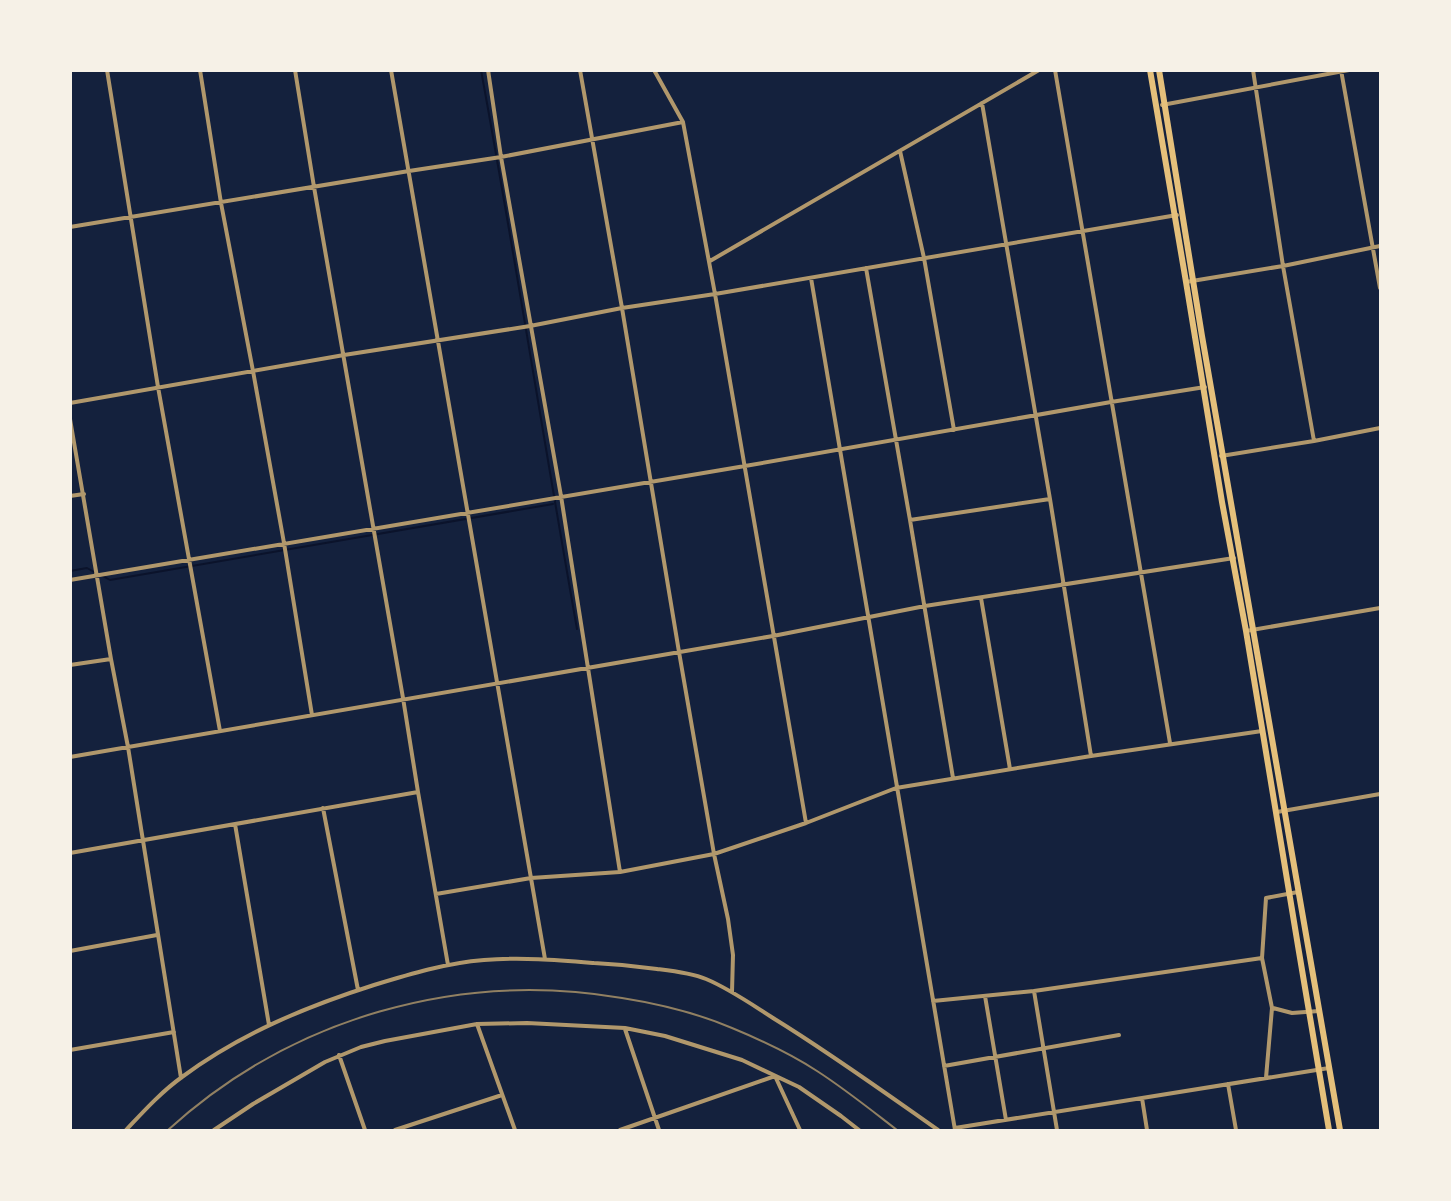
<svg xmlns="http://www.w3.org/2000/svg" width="1451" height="1201" viewBox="0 0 1451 1201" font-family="'Alegreya Sans',sans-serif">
  <rect width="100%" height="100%" fill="#14213d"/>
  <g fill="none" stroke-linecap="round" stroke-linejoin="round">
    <path stroke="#0b132b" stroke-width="2" d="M481,70C515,256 544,443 577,629
      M70,571L87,568L96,573
      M101,575L110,580L553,504"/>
    <path stroke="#b1986c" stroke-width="4" d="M107,70L158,387L220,731
      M200,70L221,203L253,371L284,543L312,715
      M295,70L314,187L403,698L418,792L448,965
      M391,70L545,959
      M488,70L501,157L561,496L620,872
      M580,70L622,308L679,652L714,854L728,919L733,955L732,992
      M654,70L683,122L715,294L806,823
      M1055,70L1170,743
      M1253,70L1283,266L1314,441
      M1341,70L1380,288
      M982,103L1050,499L1091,756
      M1162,105L1349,70
      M900,151L924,258L954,430
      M70,227L409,171L501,157L683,122
      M710,261L1039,70
      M866,268L910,520L953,778
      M811,278L955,1130
      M1186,282L1283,266L1380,246
      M70,403L344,355L530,326L622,308L715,294L1177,215
      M70,419L111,659L128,747L181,1078
      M1221,456L1314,441L1380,428
      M70,496L84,494
      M910,520L1050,499
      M70,580L745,466L1111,402L1205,387
      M981,598L1010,769
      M1246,631L1380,608
      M70,665L111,659
      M70,757L773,636L925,606L1234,558
      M323,808L358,990
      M1277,812L1380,794
      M235,824L269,1025
      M70,853L418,792
      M436,894L531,878L620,872L714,854L806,823L896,788L1091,756L1262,731
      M70,951L157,935
      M1262,958L1272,1008L1266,1078
      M1034,991L1057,1130
      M985,996L1006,1120
      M933,1001L1034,991L1262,958L1266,898L1298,892
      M1273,1008L1292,1013L1319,1011
      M477,1024L515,1130
      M625,1029L659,1130
      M70,1050L174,1032
      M339,1055L365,1130
      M944,1066L1119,1035
      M1228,1084L1236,1130
      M1142,1098L1147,1130
      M955,1128L1329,1068
      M126,1130C143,1112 161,1092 182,1077C240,1034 305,1007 374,985C410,974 446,963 484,960C521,957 557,960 594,963C615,964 636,966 657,969C673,971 691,973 706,979C730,989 751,1004 773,1018C830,1053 884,1092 938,1130
      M214,1130L253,1104L325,1062L361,1047L385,1041L477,1024L527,1023L625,1028L665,1036L742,1060L799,1087L841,1116L859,1130
      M395,1130L502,1095
      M620,1130L775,1076L800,1130"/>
    <path stroke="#e5c07b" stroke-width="6" d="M1150,70L1186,282L1222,502L1246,631L1299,952L1329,1130
      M1159,70L1202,336L1340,1130"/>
    <path stroke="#918062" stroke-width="2" d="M168,1130C291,1018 458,970 622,998C660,1004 697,1013 732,1028C761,1040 791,1054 817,1071C845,1089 871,1110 897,1130"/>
  </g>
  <rect width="1451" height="1201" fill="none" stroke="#f6f1e7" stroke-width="144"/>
</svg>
